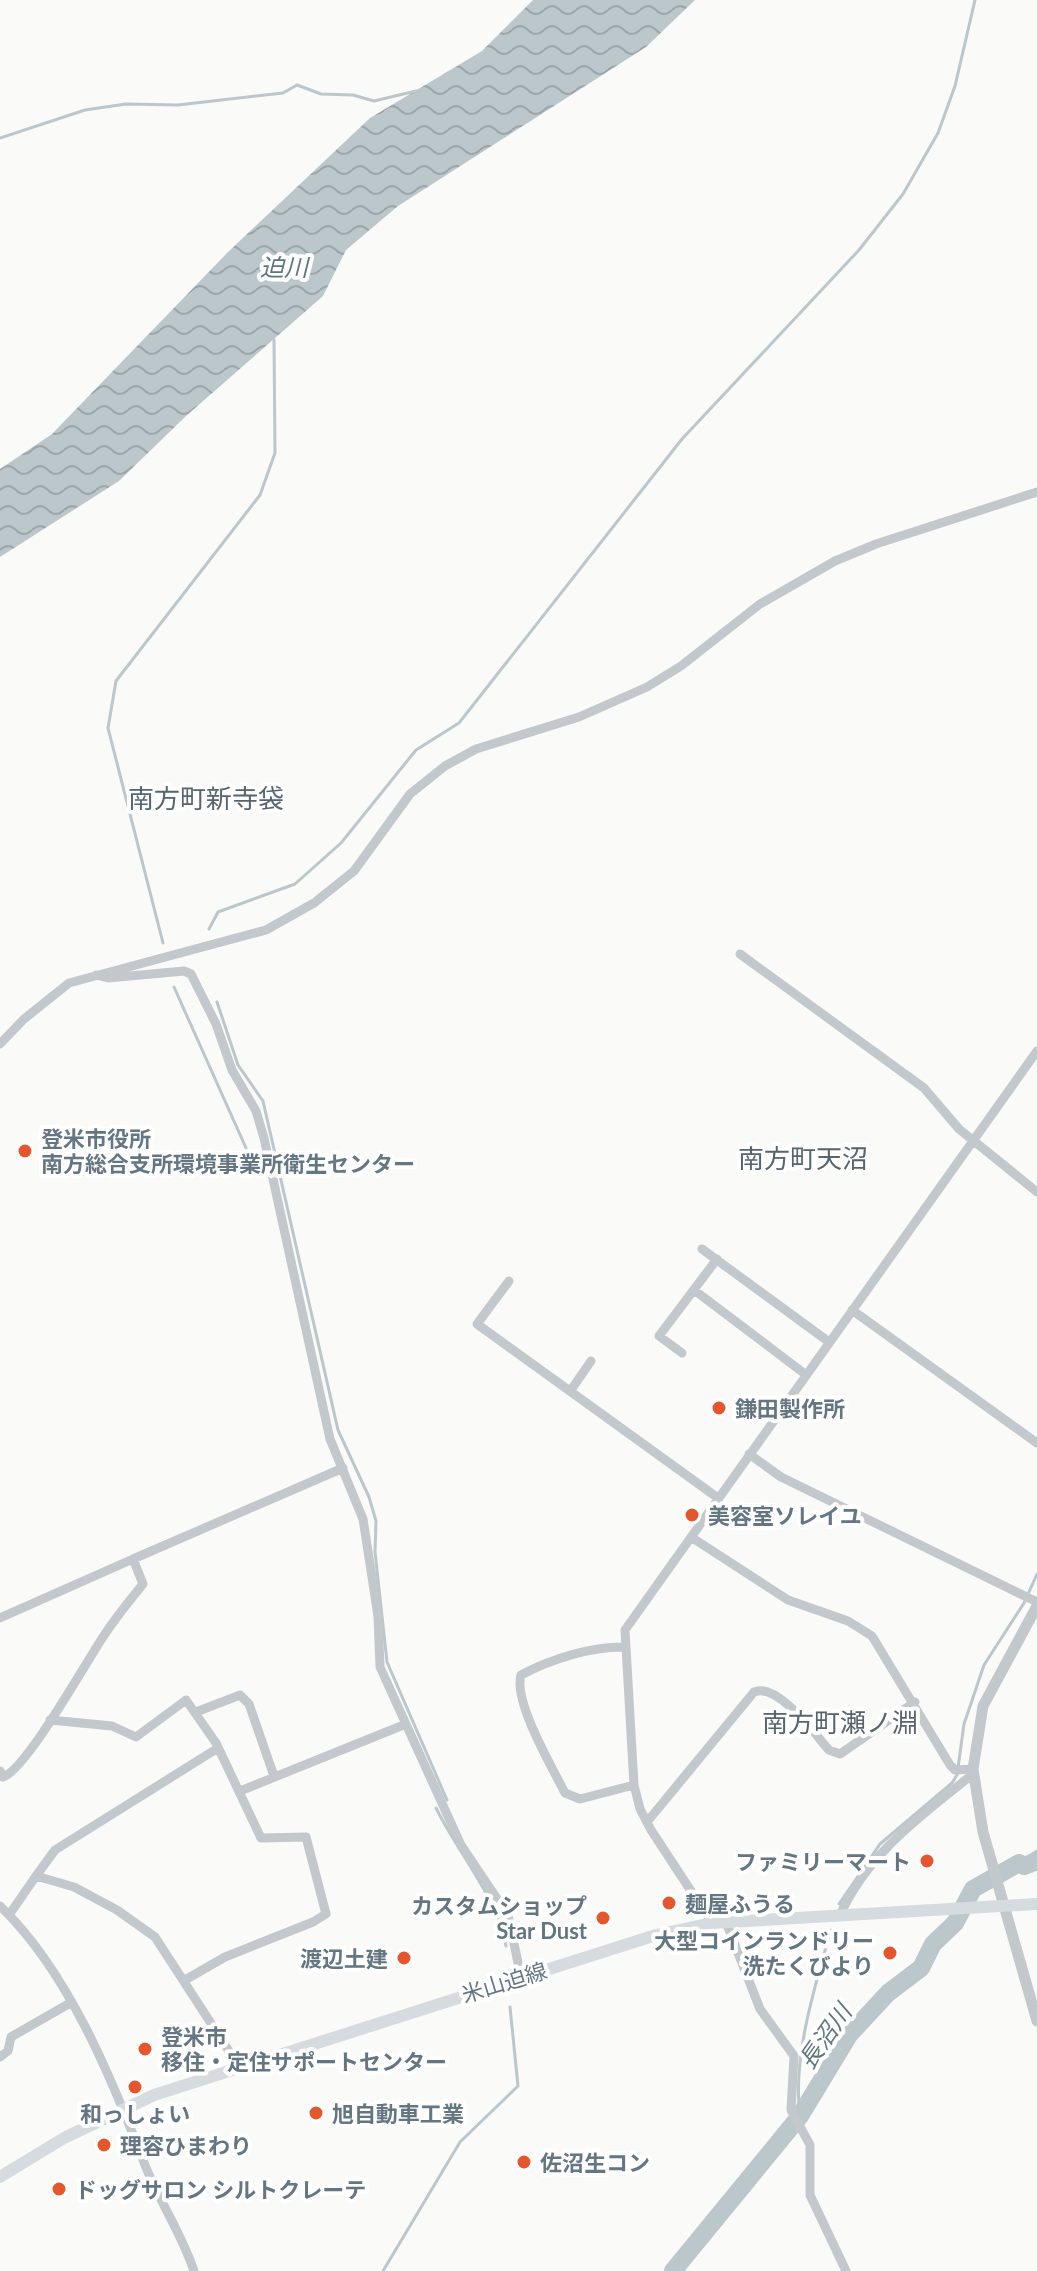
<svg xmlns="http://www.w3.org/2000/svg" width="1037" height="2271" viewBox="0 0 1037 2271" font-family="Lato,'Noto Sans JP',sans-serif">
  <defs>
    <pattern id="water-waves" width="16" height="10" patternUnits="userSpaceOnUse" patternTransform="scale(2)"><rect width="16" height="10" fill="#bbc7cb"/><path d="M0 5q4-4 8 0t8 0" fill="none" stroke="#9ca6aa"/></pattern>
  </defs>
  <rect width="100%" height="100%" fill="#fafaf8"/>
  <path fill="url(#water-waves)" d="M533,0H695L646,47L398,206L346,250L323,296L186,416L119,481L0,557V469L52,434L228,252L370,118L482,51Z"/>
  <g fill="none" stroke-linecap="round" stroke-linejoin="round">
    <path stroke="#bbc7cb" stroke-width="3" d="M0,138L85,110L126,104L178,105L283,93L297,85L321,94L353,95L374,101L416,91
      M209,929L218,912L295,884L341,843L416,750L459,723L682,439L859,250L903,194L938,133L955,86L975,0
      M163,943L108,728L116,681L260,495L275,453L274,340
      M174,987L246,1148
      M217,1002L238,1065L263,1101L338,1430L369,1497L376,1521L375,1552L387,1662L447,1800
      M436,1808C457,1851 500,1902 506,1946
      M1019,1863L1037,1851
      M839,1904L880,1844L952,1783L957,1775L964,1724L984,1665L1024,1603L1037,1574
      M800,2116C792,2058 815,1986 831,1930
      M383,2271L460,2142L518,2086L510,2007"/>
    <path stroke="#bbc7cb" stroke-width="18" d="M673,2271L800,2116L849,2035L888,1993L921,1968L933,1944L955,1923L973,1889L1019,1863L1024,1866L1037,1861"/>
    <path stroke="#c3c8cc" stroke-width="9" d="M740,954L924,1088L959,1129L1037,1192
      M96,975L108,978L184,971L191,974L216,1024L232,1070L256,1111L264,1138L330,1439L363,1519L378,1616L380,1667L461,1845L508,1915L521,1977
      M0,1044L24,1019L69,983L266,930L314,903L354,871L410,794L445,766L476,749L579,717L647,687L681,666L760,604L835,561L876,544L1037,492
      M702,1249L829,1342
      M509,1281L477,1324L718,1498
      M694,1290L805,1374
      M852,1310L1037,1443
      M682,1353L659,1336L717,1259
      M571,1390L591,1361
      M749,1454L781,1477L1037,1602
      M691,1537L788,1600L848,1621L872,1636L950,1765L955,1770L973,1769
      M0,1618L133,1559
      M626,1647C592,1646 551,1659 521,1675C513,1701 552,1767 565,1793L580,1799L634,1785
      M196,1712L240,1695L249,1704L274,1776
      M50,1720L112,1726L136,1737L186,1700L216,1743L261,1838L306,1837L326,1914L313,1922L225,1957L185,1980
      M0,1771L3,1777C27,1769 87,1660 105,1634C116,1617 130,1600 143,1584L133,1559L343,1468
      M240,1791L406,1724
      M647,1822L754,1692C777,1682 814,1733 829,1750L840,1754L915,1702
      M36,1876L55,1850L218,1748
      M0,1906C68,1971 112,2079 145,2165C159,2201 182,2234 194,2271
      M9,1915L36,1876L74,1887L117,1910L155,1937L238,2065
      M840,1915C868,1853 921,1816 973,1774
      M726,1922L760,2009L794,2056L791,2110L810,2145V2195L846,2271
      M712,1923L651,1830L640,1809L634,1785L625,1630L1037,1051
      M0,2057L8,2051L11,2037L72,2002"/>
    <path stroke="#c3c8cc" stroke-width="11" d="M1037,1606L983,1706L973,1769L983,1832L1037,2021"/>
    <path stroke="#d6dbdf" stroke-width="12" d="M0,2177L64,2138L154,2095L656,1935L712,1923L1037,1904"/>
  </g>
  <g fill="#e4572e" stroke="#fff" stroke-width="3">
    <circle cx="25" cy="1151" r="8"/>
    <circle cx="719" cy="1408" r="8"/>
    <circle cx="692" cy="1515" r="8"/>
    <circle cx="927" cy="1861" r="8"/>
    <circle cx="669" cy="1903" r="8"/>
    <circle cx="603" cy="1918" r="8"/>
    <circle cx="890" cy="1953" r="8"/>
    <circle cx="404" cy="1958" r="8"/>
    <circle cx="145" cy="2049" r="8"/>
    <circle cx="135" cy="2087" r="8"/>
    <circle cx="316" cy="2113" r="8"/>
    <circle cx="104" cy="2145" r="8"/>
    <circle cx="524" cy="2162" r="8"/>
    <circle cx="59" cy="2189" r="8"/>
  </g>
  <g text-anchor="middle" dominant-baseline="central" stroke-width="8" stroke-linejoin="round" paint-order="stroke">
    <g font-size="22" font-weight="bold" fill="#657683" stroke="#fff" text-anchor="start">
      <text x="41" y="1138">登米市役所<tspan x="41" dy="25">南方総合支所環境事業所衛生センター</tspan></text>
      <text x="735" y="1408">鎌田製作所</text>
      <text x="708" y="1515">美容室ソレイユ</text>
      <text x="911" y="1861" text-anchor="end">ファミリーマート</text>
      <text x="685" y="1903">麺屋ふうる</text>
      <text x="587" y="1905" text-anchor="end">カスタムショップ<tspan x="587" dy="25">Star Dust</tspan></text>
      <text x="874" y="1940" text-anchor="end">大型コインランドリー<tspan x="874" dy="25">洗たくびより</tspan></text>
      <text x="388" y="1958" text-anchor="end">渡辺土建</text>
      <text x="161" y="2036">登米市<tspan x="161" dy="25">移住・定住サポートセンター</tspan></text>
      <text x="135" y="2113" text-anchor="middle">和っしょい</text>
      <text x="332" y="2113">旭自動車工業</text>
      <text x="120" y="2145">理容ひまわり</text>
      <text x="540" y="2162">佐沼生コン</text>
      <text x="75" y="2189">ドッグサロン シルトクレーテ</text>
    </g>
    <g font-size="22" fill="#657683" stroke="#fff">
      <text transform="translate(504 1982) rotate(-17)">米山迫線</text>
    </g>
    <g font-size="24" font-style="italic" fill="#60757c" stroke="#fff">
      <text x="284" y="266">迫川</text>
      <text transform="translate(824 2036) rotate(-55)">長沼川</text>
    </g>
    <g font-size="26" fill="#57646e" stroke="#fff">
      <text x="206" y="798">南方町新寺袋</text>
      <text x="803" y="1158">南方町天沼</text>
      <text x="840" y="1722">南方町瀬ノ淵</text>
    </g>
  </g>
</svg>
